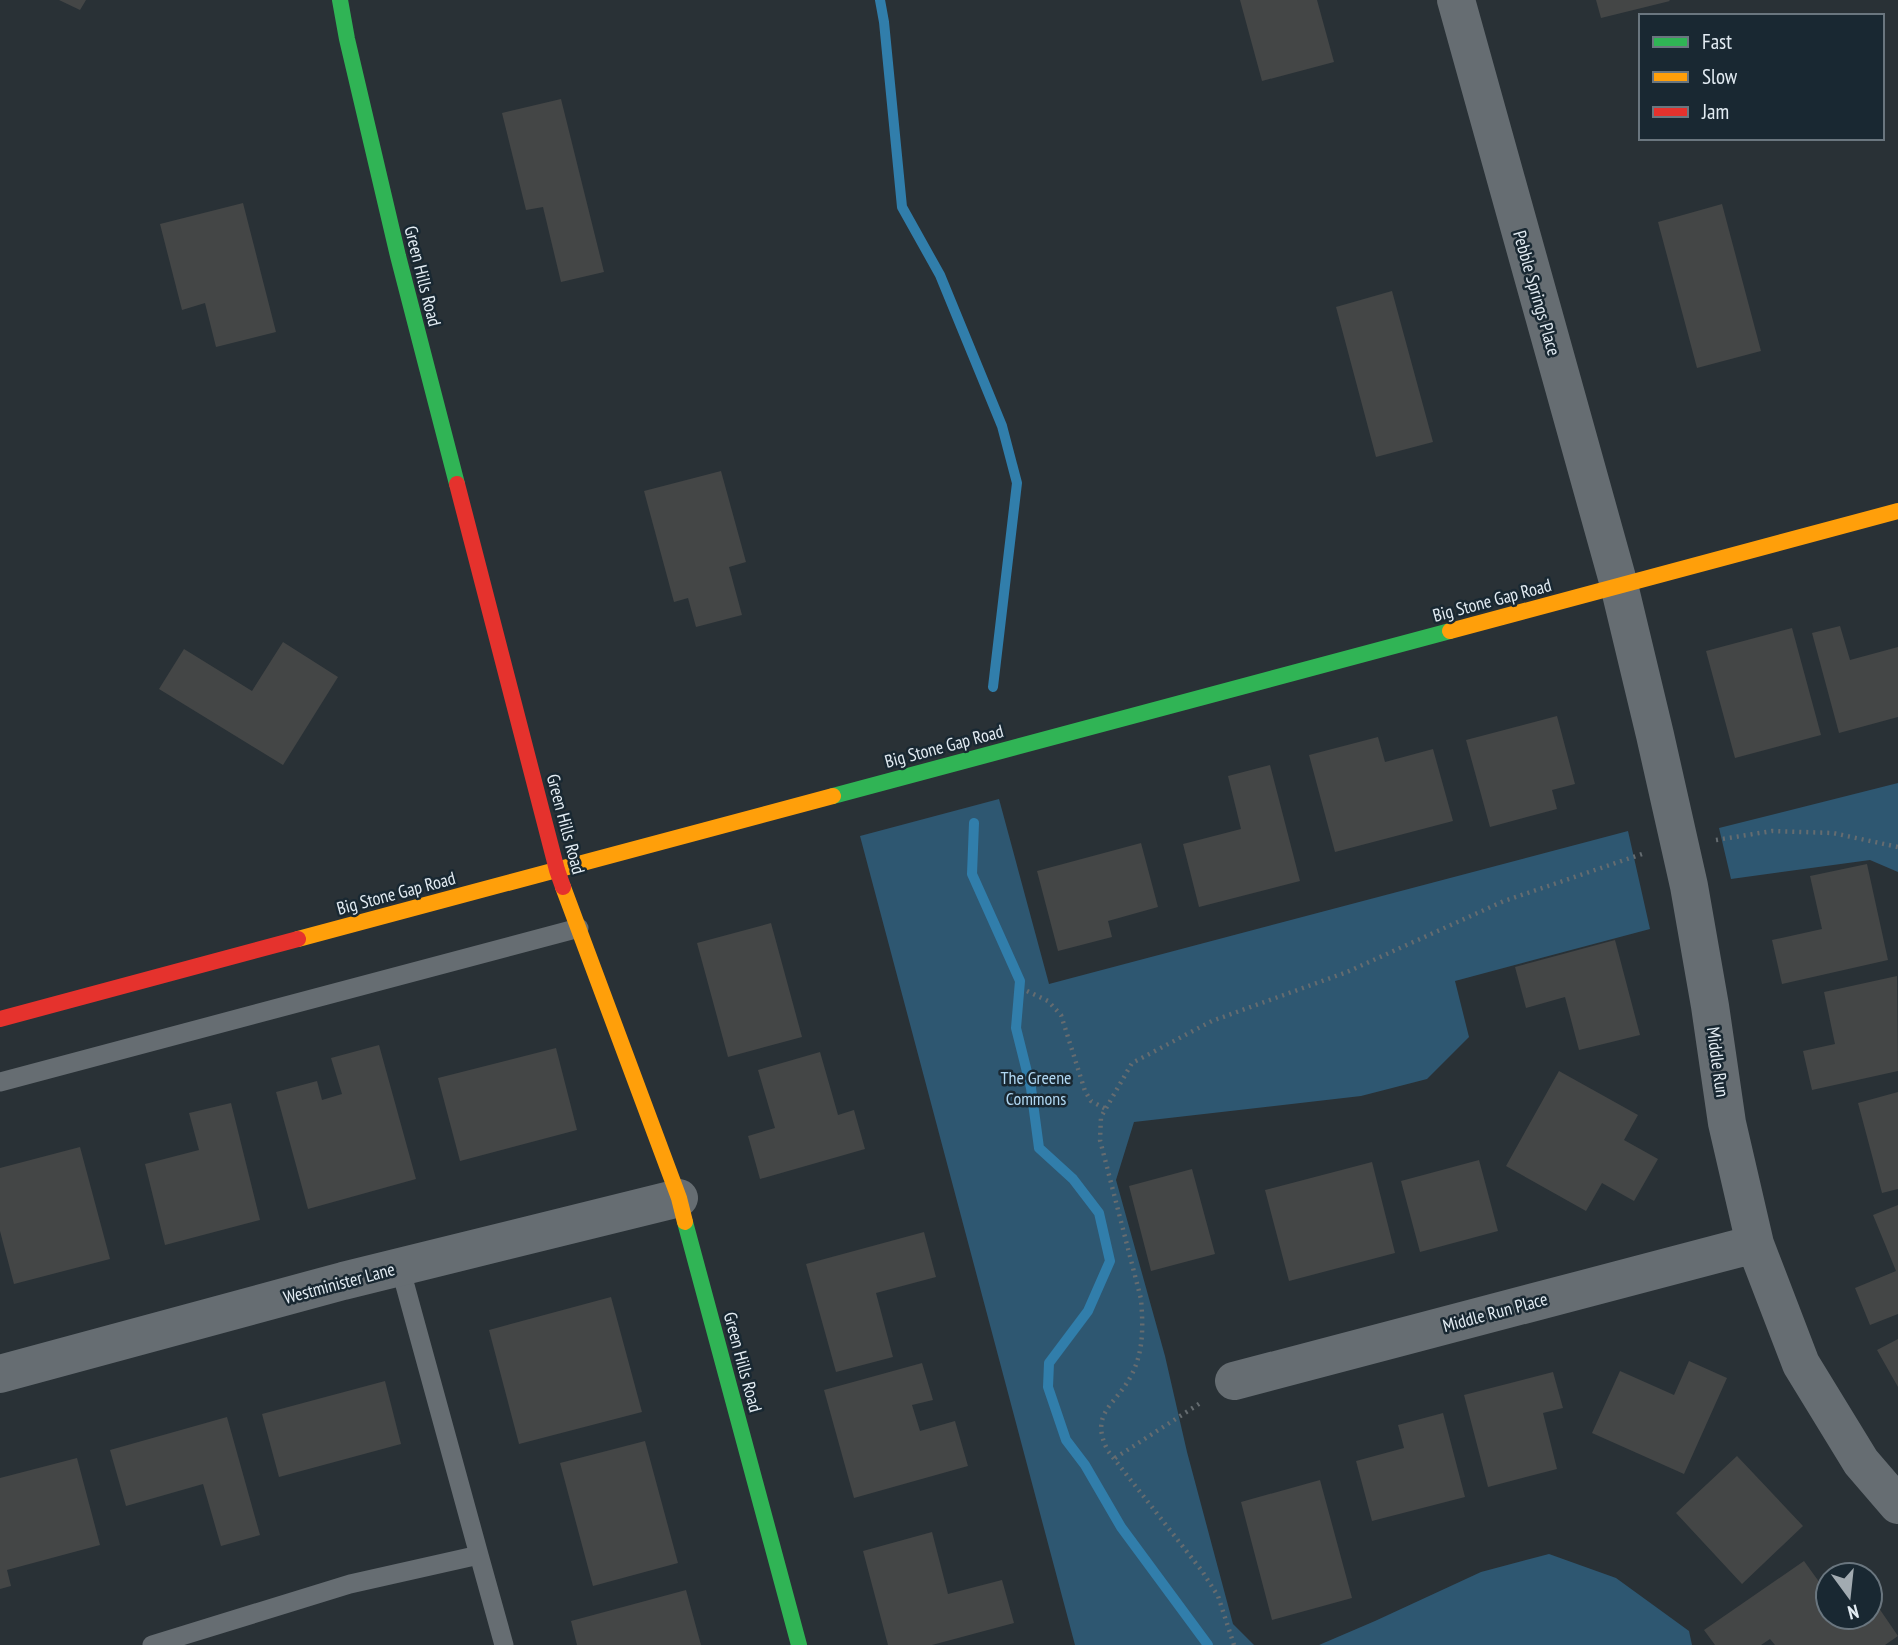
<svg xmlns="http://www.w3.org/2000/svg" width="1898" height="1645" viewBox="0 0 1898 1645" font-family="'PT Sans Narrow',sans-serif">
  <rect width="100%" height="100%" fill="#293136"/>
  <path fill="#2e5771" d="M1898,783V872L1870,860L1731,879L1719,828Z
    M999,799L1049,984L1628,831L1650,929L1455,981L1469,1037L1427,1079L1361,1096L1134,1122L1116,1180L1165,1356L1187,1452L1233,1624L1254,1645H1075L860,836Z
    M1549,1554L1616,1578L1689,1631L1692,1645H1319L1375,1621L1481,1572Z"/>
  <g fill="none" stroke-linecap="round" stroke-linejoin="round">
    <path stroke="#317eab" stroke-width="10" d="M880,0L884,22L902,207L940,275L1002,426L1017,483L993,687
      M974,823L972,874L1020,981L1016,1028L1031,1088L1039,1148L1073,1179L1099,1213L1110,1261L1088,1311L1049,1363L1048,1387L1066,1440L1085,1465L1121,1527L1208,1645"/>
  </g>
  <path fill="#444646" d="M59,0H86L80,10Z
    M1240,0H1317L1334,62L1262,81Z
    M1596,0H1669L1670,1L1601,18Z
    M561,99L604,272L561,282L543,207L526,210L502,113Z
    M243,203L276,332L216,347L205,303L182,310L160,224Z
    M1722,204L1761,351L1697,368L1658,222Z
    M1392,291L1433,442L1376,457L1336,307Z
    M721,471L746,562L729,567L742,615L696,627L688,598L674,602L644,491Z
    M1840,626L1850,660L1898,647V717L1839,733L1812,633Z
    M1792,628L1821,735L1735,758L1706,651Z
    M283,642L338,677L283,765L159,689L184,649L252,691Z
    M1557,716L1575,784L1552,790L1557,809L1490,827L1466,740Z
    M1378,737L1385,762L1433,749L1453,821L1335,852L1309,755Z
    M1270,765L1300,881L1199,907L1183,844L1241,829L1228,776Z
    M1141,843L1158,907L1108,921L1112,937L1058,951L1037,871Z
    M1867,864L1888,960L1782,984L1772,940L1822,929L1810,876Z
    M771,923L802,1037L728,1057L697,943Z
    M1615,940L1640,1035L1579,1050L1565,997L1526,1008L1515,967Z
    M1897,976L1898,1071L1812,1090L1803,1051L1835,1044L1824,992Z
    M379,1045L416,1179L308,1209L276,1092L317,1081L322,1100L342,1094L331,1058Z
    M556,1048L577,1130L460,1161L438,1078Z
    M820,1052L838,1115L854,1110L865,1149L760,1179L748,1136L775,1128L758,1070Z
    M1559,1071L1638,1115L1624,1140L1658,1159L1634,1201L1602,1183L1586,1211L1506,1166Z
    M1898,1092V1189L1882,1193L1858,1103Z
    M231,1103L260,1220L165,1245L145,1164L199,1150L189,1113Z
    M80,1147L110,1259L14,1284L0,1231V1168Z
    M1479,1160L1498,1231L1420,1252L1401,1181Z
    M1372,1162L1395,1253L1289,1281L1265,1190Z
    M1192,1169L1215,1254L1151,1271L1129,1186Z
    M1898,1205V1314L1870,1325L1855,1288L1896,1271L1873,1215Z
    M924,1232L936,1277L876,1293L893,1357L836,1372L806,1264Z
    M611,1297L642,1412L519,1444L489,1330Z
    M1898,1339V1387L1877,1350Z
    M1689,1361L1727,1378L1684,1474L1592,1433L1620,1371L1674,1395Z
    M922,1363L933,1400L912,1405L920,1431L955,1421L968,1466L854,1498L824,1390Z
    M1553,1372L1563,1408L1543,1413L1557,1469L1488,1487L1464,1395Z
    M385,1381L401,1444L279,1477L262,1414Z
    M1443,1413L1465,1497L1372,1521L1356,1461L1404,1448L1398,1425Z
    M227,1417L260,1535L221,1546L203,1484L126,1506L110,1450Z
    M645,1441L678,1563L593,1586L560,1463Z
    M1737,1456L1803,1526L1742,1584L1676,1513Z
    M77,1458L100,1545L7,1570L11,1586L0,1589V1478Z
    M1320,1480L1352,1598L1272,1620L1241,1502Z
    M932,1532L948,1594L1002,1580L1014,1623L932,1645H888L863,1551Z
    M1804,1561L1825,1590L1828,1588V1617H1870V1595L1898,1636L1885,1645H1775L1770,1639L1761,1645H1715L1704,1630Z
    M686,1590L701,1645H577L571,1621Z"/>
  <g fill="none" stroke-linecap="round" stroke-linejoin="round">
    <path stroke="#656c70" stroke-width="4.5" stroke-dasharray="2 5" stroke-linecap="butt" d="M1716,840L1772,831L1833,833L1898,847
      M1027,991L1048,1001L1061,1015L1085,1091L1091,1101L1106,1109
      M1115,1458L1202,1402
      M1234,1645L1218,1596L1202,1571L1108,1451C1088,1412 1117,1405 1132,1374C1144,1350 1143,1325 1141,1299L1100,1140L1101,1117L1132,1063L1212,1021L1347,972L1504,901L1645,853"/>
    <path stroke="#666d72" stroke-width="19" d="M0,1082L579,928
      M400,1267L479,1555
      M152,1645L350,1584L479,1555L504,1645"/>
    <path stroke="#666d72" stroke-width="38" d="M1456,0L1619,585L1655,735L1689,886L1710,1006L1727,1123L1755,1244L1801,1364L1861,1462L1898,1505
      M0,1374L343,1281L679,1198
      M1234,1381L1755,1244"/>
    <path stroke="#30b455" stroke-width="16" d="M340,0L347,39L398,256L457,484
      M833,796L1450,631
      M685,1222L799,1645"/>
    <path stroke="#ff9f0a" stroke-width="16" d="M1450,631L1898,511
      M563,887L679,1198L685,1222
      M298,939L833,796"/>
    <path stroke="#e5322d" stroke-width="16" d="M457,484L557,870L563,887
      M0,1019L298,939"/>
  </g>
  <g text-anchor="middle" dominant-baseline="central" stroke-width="5" stroke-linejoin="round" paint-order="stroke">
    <g font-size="18" fill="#e3ecf3" stroke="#192832">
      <text transform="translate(423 276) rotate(76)">Green Hills Road</text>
      <text transform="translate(1537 293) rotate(74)">Pebble Springs Place</text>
      <text transform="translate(1492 600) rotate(-15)">Big Stone Gap Road</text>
      <text transform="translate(944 746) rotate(-15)">Big Stone Gap Road</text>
      <text transform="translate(566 824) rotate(75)">Green Hills Road</text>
      <text transform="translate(396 893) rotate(-15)">Big Stone Gap Road</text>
      <text transform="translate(1718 1062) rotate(82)">Middle Run</text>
      <text transform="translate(339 1283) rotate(-15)">Westminister Lane</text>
      <text transform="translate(1495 1312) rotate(-15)">Middle Run Place</text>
      <text transform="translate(743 1362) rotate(75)">Green Hills Road</text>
    </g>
    <g font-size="18" fill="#b1d8f3" stroke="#192832">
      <text x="1036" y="1077">The Greene<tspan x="1036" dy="21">Commons</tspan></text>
    </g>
  </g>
  <rect x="1639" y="14" width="245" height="126" fill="#192832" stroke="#6a767f" stroke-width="2"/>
  <rect x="1653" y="37" width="35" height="10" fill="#30b455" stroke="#6a767f" stroke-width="2"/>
  <text x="1702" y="49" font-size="21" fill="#e3ecf3">Fast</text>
  <rect x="1653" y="72" width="35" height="10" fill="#ff9f0a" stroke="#6a767f" stroke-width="2"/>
  <text x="1702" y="84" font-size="21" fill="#e3ecf3">Slow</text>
  <rect x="1653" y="107" width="35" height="10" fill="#e5322d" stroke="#6a767f" stroke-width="2"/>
  <text x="1702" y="119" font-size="21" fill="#e3ecf3">Jam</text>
  <g transform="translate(1849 1596) rotate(165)"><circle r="33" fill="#192832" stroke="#6a767f" stroke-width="2"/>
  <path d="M0-5L12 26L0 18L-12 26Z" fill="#a2abb1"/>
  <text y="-10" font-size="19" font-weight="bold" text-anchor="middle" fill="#e3ecf3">N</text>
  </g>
</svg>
